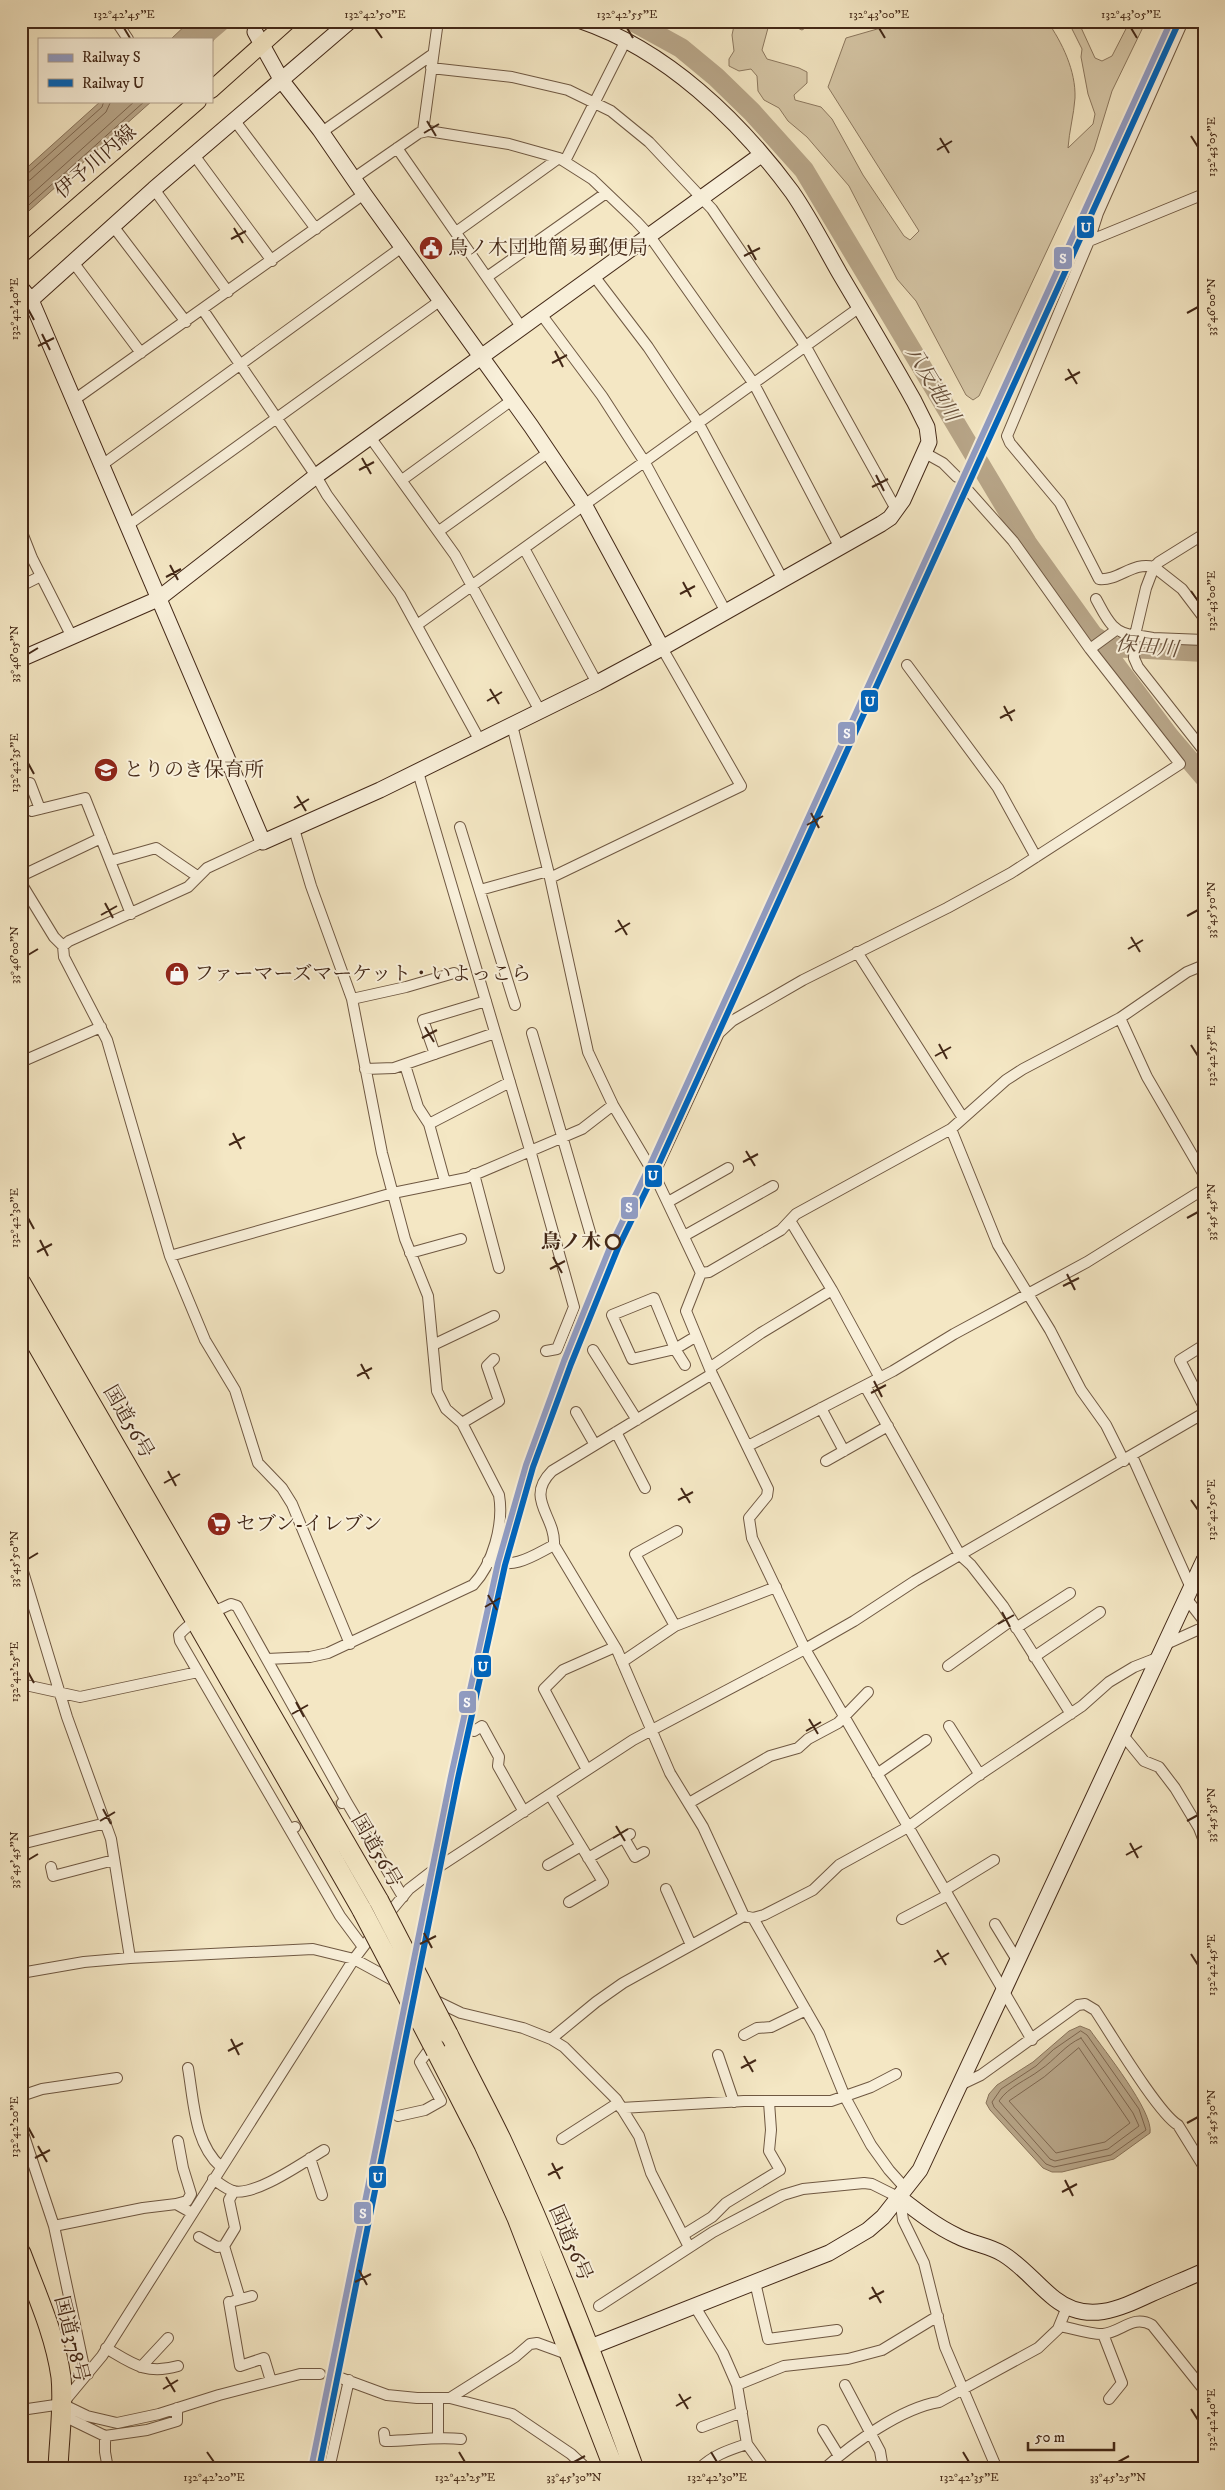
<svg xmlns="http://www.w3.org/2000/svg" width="1225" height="2490" viewBox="0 0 1225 2490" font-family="'IM FELL DW Pica','Noto Serif JP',serif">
  <rect width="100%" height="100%" fill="#f4e7c4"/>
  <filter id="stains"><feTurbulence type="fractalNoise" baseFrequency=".004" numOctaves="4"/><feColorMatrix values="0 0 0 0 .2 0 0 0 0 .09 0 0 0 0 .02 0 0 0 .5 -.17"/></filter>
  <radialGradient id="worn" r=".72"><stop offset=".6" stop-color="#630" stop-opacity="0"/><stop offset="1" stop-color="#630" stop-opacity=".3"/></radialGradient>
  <path fill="#d6c7a7" stroke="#8c785f" d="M735,21H811L810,25L802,30L786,23L773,22L768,28L762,50L767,59L799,68L807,72V83L794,95L795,100L821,107L832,119L863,175L904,236L910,240L919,231L828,87L846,38L905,21H1047C1062,42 1076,71 1075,98C1074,114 1069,132 1068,148L1093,124L1095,114L1088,94L1081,57L1082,49L1068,21H1078L1095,58L1102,61L1112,56L1130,21H1146L1112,91L1094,150L979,396L973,400L966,395L916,301L897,279L849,186L807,137L788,121L779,108L764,100L758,91L757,76L751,69L739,71L729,66V59L734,51L732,35Z"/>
  <path fill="#b8a689" stroke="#89745b" d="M190,21H215L214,39L211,45V39H171Z
    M101,101H152L21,218V173Z
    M1080,2026L1090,2030C1104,2050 1154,2112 1150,2133L1114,2159L1062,2172H1052L1043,2168L990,2110L986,2103L989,2094L997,2085L1033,2062L1069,2031Z"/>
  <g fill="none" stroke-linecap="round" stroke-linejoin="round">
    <path stroke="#7e6750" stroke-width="1" d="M21,176L26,175L102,107L104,101
      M21,182L30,180L106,112L111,101
      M21,204L135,101
      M21,212L145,101
      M1081,2031L1087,2035L1139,2109L1146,2130L1111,2155L1054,2167L1046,2164L994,2107L992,2102L1001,2089L1036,2066L1053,2050Z
      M1081,2038L1133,2113L1139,2126L1108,2149L1055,2161L1050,2159L999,2101C1008,2087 1027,2080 1040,2070C1055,2060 1065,2045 1081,2038Z
      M1079,2048L1130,2123L1105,2142L1056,2153L1009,2101L1044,2077Z"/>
    <path stroke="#b8a689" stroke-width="20" d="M632,21L681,48L716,77L752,112L804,170L1027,543L1093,635L1169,736L1204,777
      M200,39L221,21
      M1096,637L1111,647L1204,652"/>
    <path stroke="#d1c1a1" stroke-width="10" stroke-dasharray="10 5" stroke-linecap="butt" d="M295,1827L342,1803
      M320,2374L338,2377"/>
    <g stroke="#6f5842" stroke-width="12">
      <path id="street" d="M116,21L128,39
        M249,21L255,32
        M1183,21L1098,213L1089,241L1007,436L1010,443L1060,503L1099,579C1119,581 1133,561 1154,567L1146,588L1135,635L1153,638L1204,640
        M431,68L512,77L568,90L611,111L649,142L712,209L806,347L897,511
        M235,121L316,229
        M423,131L438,21
        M322,132L433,54
        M397,148L522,328
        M194,155L272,261
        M565,161L626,40
        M354,178L419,133L428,131L509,144L559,158L592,179L636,221L649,235L754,384L840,548
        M154,189L228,292
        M113,226L186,322
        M456,232L559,158
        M1089,241L1204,194
        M73,262L141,353
        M594,276L648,347L699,424L783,580
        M487,277L606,193
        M203,310L316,476L327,495L400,595L480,741
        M541,314L602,396L644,461L726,612
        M74,400L364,194
        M370,437L455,555L540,711
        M925,453L943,463L957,477
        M102,465L402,247
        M402,480L512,400
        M128,525L441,300
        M21,530L32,558L72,637
        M439,531L549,452
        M1204,534L1159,562L1154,567L1182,589L1204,618
        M525,550L597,683
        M21,586L41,576
        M1096,599C1106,617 1112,634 1135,635L1134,658L1138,667L1204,751
        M417,625L860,307
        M1090,649L1116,630
        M907,665L998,788L1036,857
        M512,725L550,878L588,1052L613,1105L654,1174L701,1273L686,1311L712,1374L768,1489L767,1496L749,1518L752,1538L805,1649L1032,2040
        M418,772L530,1150L574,1307L557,1349L546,1351
        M30,783L40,809
        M32,811L85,798L131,914
        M460,827L515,1005
        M263,842L207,868L188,887L69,941L63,946L64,957L107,1040L170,1256L205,1340L235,1390L258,1463L282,1488L292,1504L350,1644
        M110,861L156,848L197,876
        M21,876L101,838
        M550,878L741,786L662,648
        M21,883L54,937L63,946
        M480,890L548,871
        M857,952L963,1118
        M352,999L406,987L454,973
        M1120,1018L1147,1077L1204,1175
        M532,1033L592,1239
        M435,1054L423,1020L486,1001
        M21,1062L101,1027
        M405,1065L418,1107L429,1124L445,1182
        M365,1069L394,1068L495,1033
        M429,1124L510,1082
        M951,1129L998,1245L1050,1330L1081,1390L1106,1425L1124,1461
        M474,1174L499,1268
        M654,1174L719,1033L732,1021L803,980L947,908L1011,873L1180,764L1090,649L1013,541L965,487
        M668,1202L728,1168
        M791,1222L832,1290L880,1378
        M684,1236L773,1186
        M410,1253L461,1239
        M170,1256L393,1193L467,1178L582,1129L613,1105
        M701,1273L709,1272L781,1230L796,1214L951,1129L1006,1080L1023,1069L1120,1018L1187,972L1204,965
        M433,1345L494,1316
        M1204,1345L1180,1360L1204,1407
        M593,1350L637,1420
        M685,1365L675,1349L654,1298L612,1315L632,1359L675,1349L695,1337
        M711,1367L761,1333L832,1290
        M712,1374L552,1471C524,1499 556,1516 554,1545L617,1650L670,1773L703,1827L744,1916
        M865,1386L960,1555L971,1565L1003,1606L1071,1714
        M821,1408L844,1451
        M576,1412L595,1445
        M462,1423L499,1401L487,1366L494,1359
        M616,1432L645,1488
        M748,1446L893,1371L954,1334L1087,1262L1204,1189
        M1132,1456L1191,1588
        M826,1461L888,1426
        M488,1561C517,1568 529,1558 554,1545
        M21,1565L67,1717L111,1839L130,1958
        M1186,1598L1204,1621
        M675,1626L635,1554L677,1531
        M1016,1628L1070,1593
        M1164,1645L1204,1627
        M1034,1657L1100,1612
        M267,1659L310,1657L328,1653L473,1585C493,1564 504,1524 499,1495L462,1423L446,1409L437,1391L428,1296L405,1239L382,1153L352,999L311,886L294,829
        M622,1662L675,1626L776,1587
        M948,1666L1012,1620
        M21,1684L80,1697L198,1672
        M949,1726L980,1775
        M474,1731L482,1726L499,1757L498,1766L524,1812
        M1122,1734L1144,1761L1159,1767L1175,1788L1199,1828L1204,1841
        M587,1770L544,1689L563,1670L615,1647
        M877,1774L926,1740
        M550,1795L603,1882L569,1902
        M346,1801L403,1897
        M689,1803L770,1756L798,1748L808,1739L838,1723L868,1692
        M295,1827L290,1830L180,1641L179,1635C191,1620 214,1612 231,1604L237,1606L346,1801L342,1803
        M290,1830L340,1916L363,1947
        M624,1838L635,1857L644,1852
        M21,1844L106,1823
        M588,1858L630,1834
        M548,1865L581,1846
        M51,1867L53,1876L114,1860
        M666,1889L691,1945
        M945,1890L994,1860
        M385,1918L409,1889L431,1872L633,1740L805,1649L854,1621L915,1581L1204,1413
        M753,1918L819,2033L845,2097L871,2145L889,2170L906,2189
        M902,1919L948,1895
        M995,1924L1017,1960
        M21,1973L84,1962L130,1958L313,1949L354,1959L398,1983
        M432,1999L461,2013L523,2028L551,2039L564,2047L616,2099L639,2136L651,2173L689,2247
        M744,2035L757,2028L771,2027L806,2010
        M551,2039L596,2002L623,1983L744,1916L753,1918L764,1915L813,1890L839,1865L908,1827L976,1777L1082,1706L1109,1682L1134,1667L1157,1658
        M718,2055L734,2102
        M188,2068C194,2102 194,2143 221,2167
        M960,2085L981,2075L1078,2005L1085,2004L1095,2010C1111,2034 1158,2113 1178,2125L1204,2167
        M21,2096L42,2089L117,2078
        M621,2108L744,2101H831L871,2087L896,2074
        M398,2116L425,2110L441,2101L420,2062L434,2043
        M21,2127L54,2226L84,2367L88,2374
        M562,2139L618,2103
        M310,2158L322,2195
        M213,2179C219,2183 226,2189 233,2191C255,2197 305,2161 324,2150
        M176,2204L187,2201L191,2194L183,2168L178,2141
        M54,2226L143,2208L176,2204L192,2213
        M683,2235L712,2217L726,2203L780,2170L769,2151L771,2130L769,2102
        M199,2237L217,2247L224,2246L235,2228L229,2200L234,2191
        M224,2246L240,2299
        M755,2282L768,2339L837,2330
        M234,2301L252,2296
        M229,2302L240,2366L264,2358L271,2381
        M694,2305L723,2353L737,2385L747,2444L765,2469
        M599,2306L713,2232L783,2195L803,2189L864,2183L872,2184L900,2198L903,2220L924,2263L945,2347L997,2469
        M1060,2326C1071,2328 1093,2335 1103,2334C1122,2332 1133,2314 1152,2325L1204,2390
        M1103,2334L1122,2383L1109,2399
        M106,2348C133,2364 146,2375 178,2366
        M141,2367L168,2338
        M338,2377L387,2395L417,2398H450L512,2414L571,2454L587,2469
        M737,2385L784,2366L848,2359L882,2350L938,2316
        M845,2385L880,2451L883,2469
        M450,2398L515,2357L530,2344L537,2343L570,2355
        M63,2403L102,2356L354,1959L376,1930
        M64,2407L70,2419L105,2436V2452L108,2469
        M21,2410L62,2404L87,2416L117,2423L159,2414L219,2395L300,2374H320
        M702,2427L742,2412
        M823,2430L839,2456
        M384,2433L385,2441C411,2441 436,2436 461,2439
        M105,2436L147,2430L177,2421V2408
        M438,2436V2399
        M329,2469L349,2380
        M699,2469C713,2455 729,2450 747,2444
        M824,2469C852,2444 901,2408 939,2402L1038,2348L1058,2329L1067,2307"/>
    </g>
    <g stroke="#432817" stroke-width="17">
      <path id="secondary" d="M255,32L282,81L320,130L364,194L531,426L585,506L662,648
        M21,288L31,300L263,842L380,790L597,683L662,648L881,524L890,518L903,500L929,442L927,427L914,401C890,358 865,316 840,274C824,246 810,218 792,192C739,120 666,50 581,21
        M31,300L154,189L350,21
        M21,659L158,599L316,476L761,155
        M900,2198C918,2212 936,2226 957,2236C972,2244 988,2245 1003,2254C1023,2266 1037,2285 1055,2299C1087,2324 1119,2309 1151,2294C1169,2286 1186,2279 1204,2271
        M588,2348L829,2253L868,2230L883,2217L920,2170L1204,1560"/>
    </g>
    <g stroke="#432817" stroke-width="18">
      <path id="primary" d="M211,90L288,21
        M21,255L198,101"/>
    </g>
    <g stroke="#432817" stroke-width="21">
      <path id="highway" d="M21,1283L379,1901
        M21,1317L362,1910
        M448,2034C465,2069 484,2104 501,2139C551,2246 594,2357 634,2469
        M436,2051L484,2145L517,2218L614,2469
        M21,2253C36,2293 55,2334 61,2377C64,2407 59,2439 58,2469"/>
    </g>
    <use href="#street" stroke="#f8efd9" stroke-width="10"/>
    <use href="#secondary" stroke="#f8efd9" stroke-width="15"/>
    <use href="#primary" stroke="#f4e7c4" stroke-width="16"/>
    <use href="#highway" stroke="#f4e7c4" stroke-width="19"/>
    <g stroke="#432817" stroke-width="21" stroke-linecap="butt">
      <path id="highway-bridge" d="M379,1901L448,2034
        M362,1910L436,2051"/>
    </g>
    <use href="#highway-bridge" stroke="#f4e7c4" stroke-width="19"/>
    <g stroke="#f8efd9" stroke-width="10">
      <path id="rail-1" d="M311,2469L451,1776L498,1563L526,1465L564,1361L611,1245L650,1165L1171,21"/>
    </g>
    <g stroke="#f8efd9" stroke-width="10">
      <path id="rail-2" d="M319,2469L458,1778L505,1565L533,1467L571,1364L618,1248L657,1168L1178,24"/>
    </g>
    <use href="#rail-1" stroke="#909cc3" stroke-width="6"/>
    <use href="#rail-2" stroke="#0065bd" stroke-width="6"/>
  </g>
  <path fill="none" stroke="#432817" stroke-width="2" d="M124,28L130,38M375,28L382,38M627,28L633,38M879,28L885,38M1131,28L1137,38M427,121L436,136M424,133L439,124M1191,136L1198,147M940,138L949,153M937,150L952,141M234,228L243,243M231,239L246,231M748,245L756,260M744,256L760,248M28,309L34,320M1187,313L1198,307M42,334L50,350M38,346L54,338M555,351L563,367M552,363L567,355M1068,369L1077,384M1065,380L1080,372M362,458L371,474M359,470L374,462M876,475L884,491M872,487L888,479M170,565L178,580M166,577L181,569M683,582L691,597M1191,591L1198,601M680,594L695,586M28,654L38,648M490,689L499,704M487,701L502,692M1004,706L1012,721M1000,718L1015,710M28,763L34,774M297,796L306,811M294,808L309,799M811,813L819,828M807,825L823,816M105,903L113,918M101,915L117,906M1187,916L1198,910M618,920L627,935M615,932L630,923M1131,937L1140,952M1128,949L1143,940M28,955L38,949M425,1027L434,1042M422,1038L437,1030M939,1044L947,1059M1191,1045L1198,1056M935,1056L951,1047M233,1133L241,1149M229,1145L245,1137M746,1151L755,1166M743,1162L758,1154M28,1218L34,1229M1187,1218L1198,1212M40,1240L48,1256M37,1252L52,1244M553,1257L562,1273M550,1269L565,1261M1067,1274L1075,1290M1063,1286L1079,1278M361,1364L369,1379M357,1376L372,1368M874,1381L882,1397M871,1393L886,1385M168,1471L176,1486M164,1483L180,1474M681,1488L690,1503M678,1500L693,1492M1191,1500L1198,1510M28,1559L38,1553M488,1595L497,1610M485,1607L500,1598M1002,1612L1010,1627M998,1624L1014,1615M28,1672L34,1683M296,1702L304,1717M292,1714L308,1705M809,1719L818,1734M806,1731L821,1722M103,1809L111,1824M100,1821L115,1812M1187,1821L1198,1815M616,1826L625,1841M613,1838L628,1829M1130,1843L1138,1858M1126,1855L1142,1846M28,1860L38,1854M424,1933L432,1948M420,1944L436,1936M937,1950L946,1965M1191,1954L1198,1965M934,1962L949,1953M231,2039L239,2055M228,2051L243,2043M744,2056L753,2072M741,2068L756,2060M1187,2123L1198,2117M28,2127L34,2138M38,2146L47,2162M35,2158L50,2150M552,2163L560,2179M548,2175L563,2167M1065,2180L1073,2196M1062,2192L1077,2184M359,2270L367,2285M355,2282L371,2274M872,2287L881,2303M869,2299L884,2291M166,2377L175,2392M163,2389L178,2380M679,2394L688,2409M676,2406L691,2397M1191,2409L1198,2420M207,2452L214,2462M459,2452L465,2462M711,2452L717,2462M963,2452L969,2462M574,2462L585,2456M1118,2462L1129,2456"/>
  <defs>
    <g id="civic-disc" transform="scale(1.25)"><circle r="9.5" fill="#8f2418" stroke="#f8efd9"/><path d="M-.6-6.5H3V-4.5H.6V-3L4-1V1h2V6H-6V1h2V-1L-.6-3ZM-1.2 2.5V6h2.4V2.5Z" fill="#fff"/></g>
    <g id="school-disc" transform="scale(1.25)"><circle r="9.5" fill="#8f2418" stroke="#f8efd9"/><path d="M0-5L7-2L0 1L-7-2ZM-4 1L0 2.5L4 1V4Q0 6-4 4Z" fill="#fff"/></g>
    <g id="shop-disc" transform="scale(1.25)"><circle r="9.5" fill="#8f2418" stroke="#f8efd9"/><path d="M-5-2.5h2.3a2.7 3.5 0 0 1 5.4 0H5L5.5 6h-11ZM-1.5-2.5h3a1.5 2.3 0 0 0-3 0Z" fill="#fff"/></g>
    <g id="supermarket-disc" transform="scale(1.25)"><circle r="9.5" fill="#8f2418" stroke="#f8efd9"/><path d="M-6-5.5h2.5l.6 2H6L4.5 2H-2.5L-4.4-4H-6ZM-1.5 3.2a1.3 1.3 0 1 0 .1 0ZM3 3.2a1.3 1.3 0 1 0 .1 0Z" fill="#fff"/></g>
  </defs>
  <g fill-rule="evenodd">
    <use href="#civic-disc" x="431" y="248"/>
    <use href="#school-disc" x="106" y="770"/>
    <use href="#shop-disc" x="177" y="974"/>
    <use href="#supermarket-disc" x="219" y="1524"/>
  </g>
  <circle fill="#f8efd9" stroke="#432817" stroke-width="2.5" cx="613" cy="1242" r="7"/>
  <g text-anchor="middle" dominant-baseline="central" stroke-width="4" stroke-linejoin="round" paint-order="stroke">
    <g font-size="20" fill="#432817" stroke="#f8efd9">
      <text transform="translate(96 162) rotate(-41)">伊予川内線</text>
      <text transform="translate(128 1422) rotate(60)">国道56号</text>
      <text transform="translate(376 1851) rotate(60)">国道56号</text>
      <text transform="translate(570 2243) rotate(67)">国道56号</text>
      <text transform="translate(71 2339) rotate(76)">国道378号</text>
    </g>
    <g font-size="20" fill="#432817" stroke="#f8efd9" text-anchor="start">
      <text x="448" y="248">鳥ノ木団地簡易郵便局</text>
      <text x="124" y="770">とりのき保育所</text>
      <text x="194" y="974">ファーマーズマーケット・いよっこら</text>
      <text x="236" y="1524">セブン-イレブン</text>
    </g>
    <g font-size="20" font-weight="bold" fill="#432817" stroke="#f8efd9" text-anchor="end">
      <text x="601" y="1242">鳥ノ木</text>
    </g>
    <g font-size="21" font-style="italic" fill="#664e39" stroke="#f8efd9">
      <text transform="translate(932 384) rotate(59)">八反地川</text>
      <text transform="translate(1147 647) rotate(6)">保田川</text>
    </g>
  </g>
  <g stroke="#f8efd9" stroke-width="2">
    <rect x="1076" y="215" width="19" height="24" rx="5" fill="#0065bd"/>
    <rect x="1053" y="246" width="20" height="24" rx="5" fill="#909cc3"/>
    <rect x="860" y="689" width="19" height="24" rx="5" fill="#0065bd"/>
    <rect x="837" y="721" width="19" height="24" rx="5" fill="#909cc3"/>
    <rect x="644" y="1164" width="19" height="24" rx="5" fill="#0065bd"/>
    <rect x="620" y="1196" width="19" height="24" rx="5" fill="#909cc3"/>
    <rect x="473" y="1654" width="19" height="24" rx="5" fill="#0065bd"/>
    <rect x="458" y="1690" width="19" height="24" rx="5" fill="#909cc3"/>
    <rect x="368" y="2165" width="19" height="24" rx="5" fill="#0065bd"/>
    <rect x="353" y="2201" width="19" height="24" rx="5" fill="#909cc3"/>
  </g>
  <g font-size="14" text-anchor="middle" font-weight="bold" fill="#fff">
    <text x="1086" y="232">U</text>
    <text x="1063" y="263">S</text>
    <text x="870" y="706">U</text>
    <text x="847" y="738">S</text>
    <text x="653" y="1180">U</text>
    <text x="629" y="1212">S</text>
    <text x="483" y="1671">U</text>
    <text x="467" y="1707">S</text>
    <text x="378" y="2182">U</text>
    <text x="363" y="2218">S</text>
  </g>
  <rect width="1225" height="2490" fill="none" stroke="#f4e7c4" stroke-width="55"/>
  <rect x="38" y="38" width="175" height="65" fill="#f8efd9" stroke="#b09f8b"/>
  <rect x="48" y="54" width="25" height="8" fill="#909cc3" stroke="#b09f8b"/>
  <text x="82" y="62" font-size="15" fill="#432817">Railway S</text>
  <rect x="48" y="79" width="25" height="8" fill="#0065bd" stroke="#b09f8b"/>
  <text x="82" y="88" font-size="15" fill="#432817">Railway U</text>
  <path d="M1028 2442v8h86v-8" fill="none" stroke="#432817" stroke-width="2.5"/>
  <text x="1035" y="2442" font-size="15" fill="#432817" stroke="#f8efd9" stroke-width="4" paint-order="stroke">50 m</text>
  <rect x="28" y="28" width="1170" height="2434" fill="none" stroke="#432817" stroke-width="2"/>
  <g font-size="12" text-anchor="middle" fill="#432817">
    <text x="124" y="18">132°42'45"E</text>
    <text x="375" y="18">132°42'50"E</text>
    <text x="627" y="18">132°42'55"E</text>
    <text x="879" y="18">132°43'00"E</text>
    <text x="1131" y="18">132°43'05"E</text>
    <text transform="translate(1211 147) rotate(-90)" y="4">132°43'05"E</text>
    <text transform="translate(1211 307) rotate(-90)" y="4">33°46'00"N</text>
    <text transform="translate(14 309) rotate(-90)" y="4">132°42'40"E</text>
    <text transform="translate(1211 601) rotate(-90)" y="4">132°43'00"E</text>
    <text transform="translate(14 654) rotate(-90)" y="4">33°46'05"N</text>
    <text transform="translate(14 763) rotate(-90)" y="4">132°42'35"E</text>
    <text transform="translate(1211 910) rotate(-90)" y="4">33°45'50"N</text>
    <text transform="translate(14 955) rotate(-90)" y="4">33°46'00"N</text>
    <text transform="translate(1211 1056) rotate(-90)" y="4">132°42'55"E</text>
    <text transform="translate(1211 1212) rotate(-90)" y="4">33°45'45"N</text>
    <text transform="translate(14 1218) rotate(-90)" y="4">132°42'30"E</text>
    <text transform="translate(1211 1510) rotate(-90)" y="4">132°42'50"E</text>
    <text transform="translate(14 1559) rotate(-90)" y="4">33°45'50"N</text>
    <text transform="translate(14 1672) rotate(-90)" y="4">132°42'25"E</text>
    <text transform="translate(1211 1815) rotate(-90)" y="4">33°45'35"N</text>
    <text transform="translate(14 1860) rotate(-90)" y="4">33°45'45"N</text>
    <text transform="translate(1211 1965) rotate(-90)" y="4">132°42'45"E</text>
    <text transform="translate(1211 2117) rotate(-90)" y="4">33°45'30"N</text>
    <text transform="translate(14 2127) rotate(-90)" y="4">132°42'20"E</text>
    <text transform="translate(1211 2420) rotate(-90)" y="4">132°42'40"E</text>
    <text x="214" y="2481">132°42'20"E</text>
    <text x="465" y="2481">132°42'25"E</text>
    <text x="574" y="2481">33°45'30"N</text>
    <text x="717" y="2481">132°42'30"E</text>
    <text x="969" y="2481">132°42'35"E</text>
    <text x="1118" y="2481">33°45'25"N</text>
  </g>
  <rect width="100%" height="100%" filter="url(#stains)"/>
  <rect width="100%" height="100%" fill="url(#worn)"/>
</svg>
